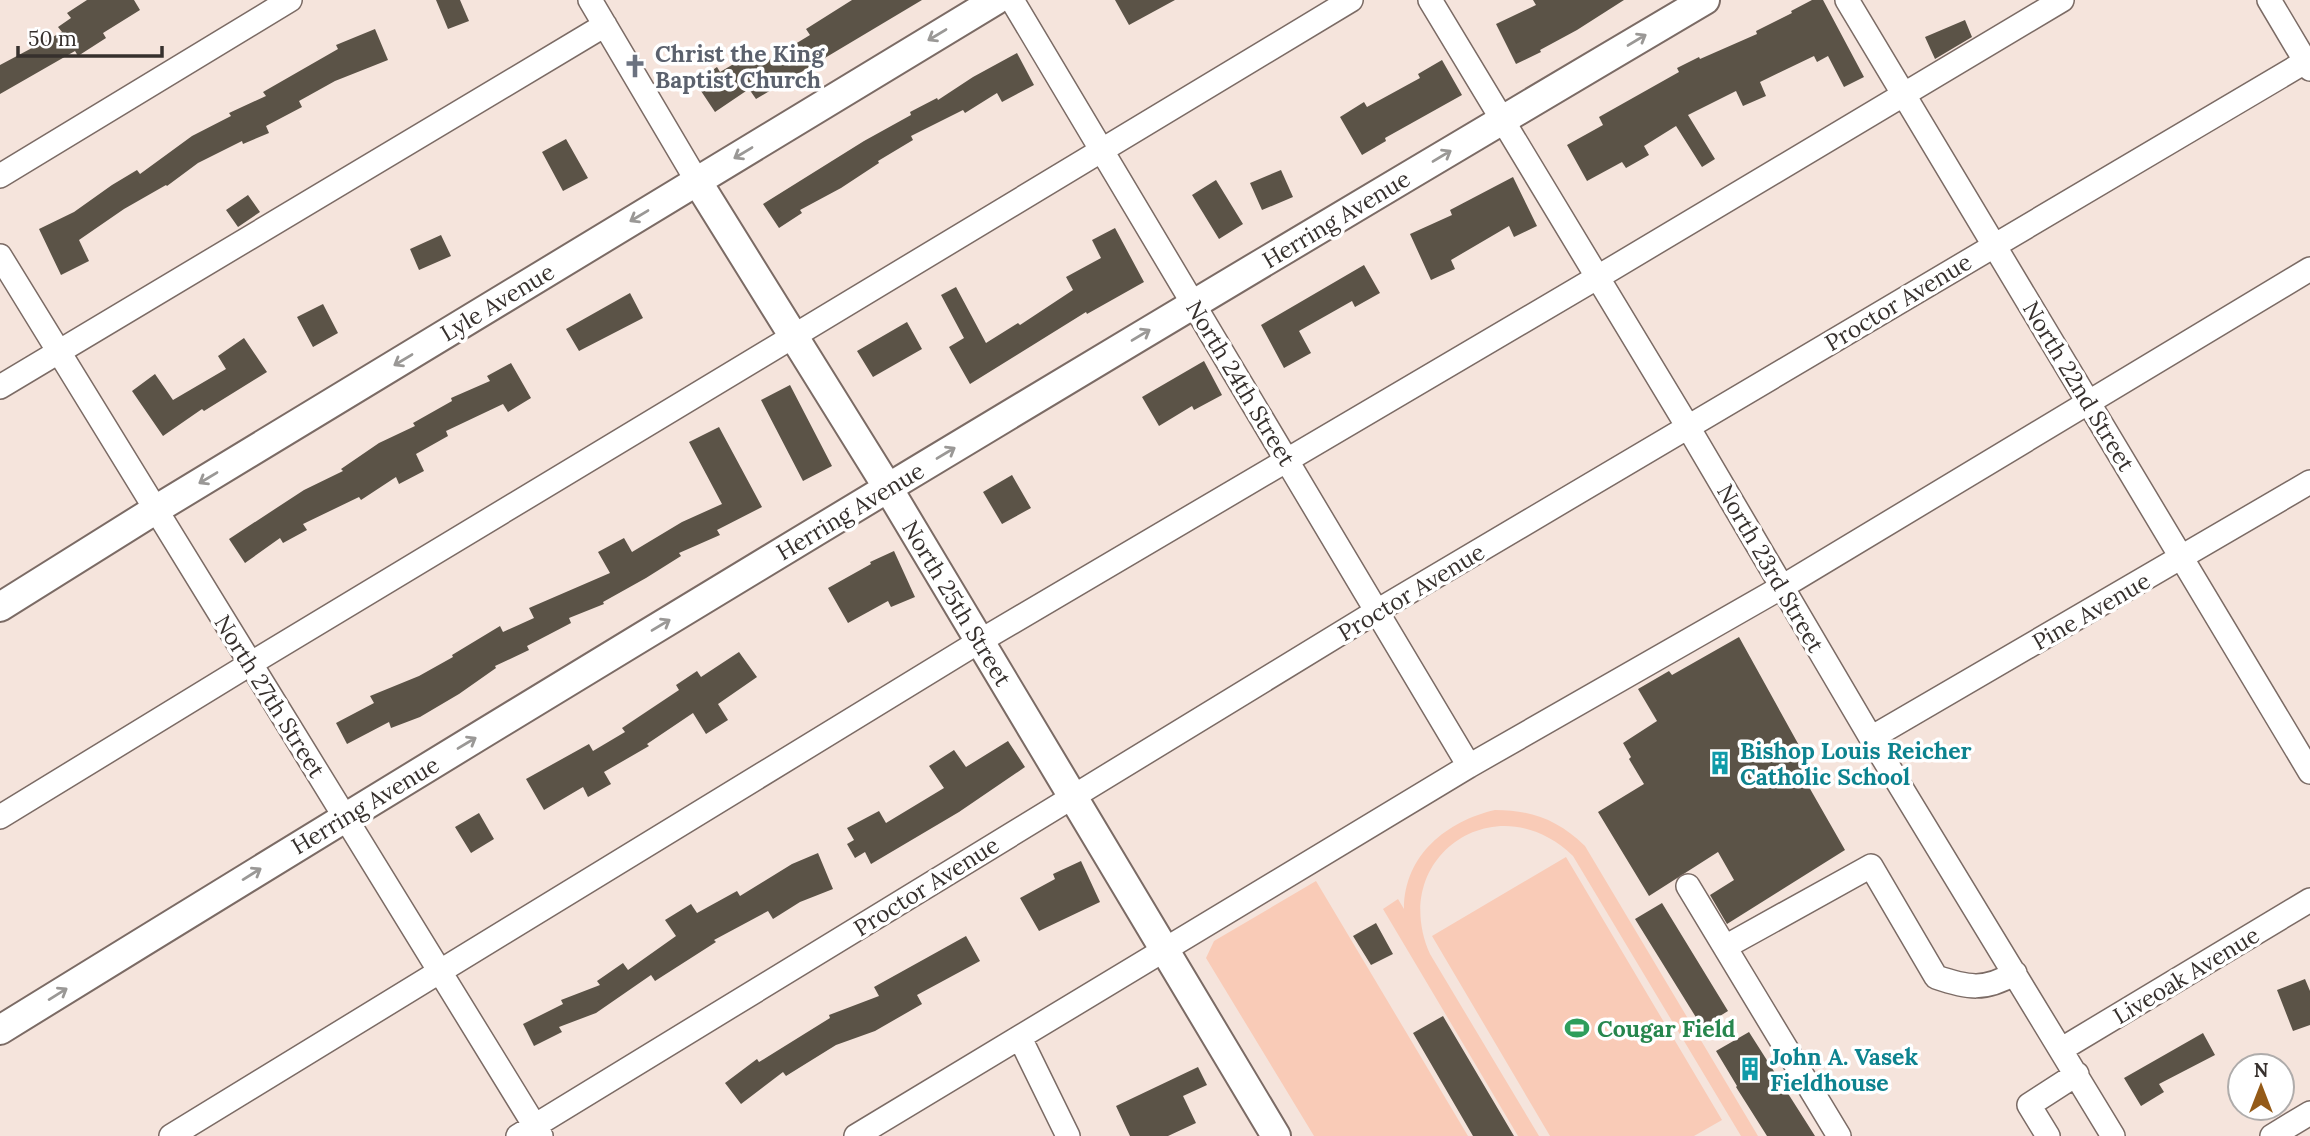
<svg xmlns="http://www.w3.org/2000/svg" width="2310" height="1136" viewBox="0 0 2310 1136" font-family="Lora,serif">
  <rect width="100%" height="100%" fill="#f5e4dc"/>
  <path fill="#f9cbb7" d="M1495,810C1532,810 1558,820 1585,846L1758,1136H1741L1573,856C1497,782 1387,857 1430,954L1539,1136H1518L1383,909L1398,899L1404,909C1404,855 1447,821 1495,810Z
    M1566,857L1722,1120L1694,1136H1550L1432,936Z
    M1316,881L1468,1136H1314L1206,958L1214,941Z"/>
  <path fill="#5b5347" d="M87,0H134L140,10L103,33L106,38L78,56L75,51L0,94V65L62,32L58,27L71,18L67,13Z
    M436,0H460L469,21L448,29Z
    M852,0H922L756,99L749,89L715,112L695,82L717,67L720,72L759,49L767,61L810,35L806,29Z
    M1115,0H1175L1129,25Z
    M1533,0H1624L1577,30L1540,50L1541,52L1516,64L1496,24L1536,5Z
    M1812,0H1823L1864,77L1844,87L1828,56L1817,62L1814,56L1760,82L1766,96L1743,106L1736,91L1688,115L1715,159L1702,167L1676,126L1644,146L1649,155L1626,168L1622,162L1587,181L1567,145L1603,125L1599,117L1679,72L1677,68L1699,57L1700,59L1757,34L1756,31L1792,13L1791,11Z
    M1965,20L1972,37L1935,59L1925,37Z
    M375,29L388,60L335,81L299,101L302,107L266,126L269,133L243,144L242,141L198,163L167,186L166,185L124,209L79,240L89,261L61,275L39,229L74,212L112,185L137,170L140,174L192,136L231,116L229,113L266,96L263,92L338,49L336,45Z
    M1017,53L1034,85L1002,102L997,93L965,113L963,110L911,136L913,140L878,161L879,163L841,188L800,210L802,213L779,228L763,204L864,141L911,115L910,112L937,98L938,100L973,77Z
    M1442,60L1462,95L1385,138L1386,141L1362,155L1340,117L1364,102L1367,107L1420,78L1418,74Z
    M566,139L588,178L563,191L542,152Z
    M1281,170L1293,197L1262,210L1250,183Z
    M1513,177L1537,226L1514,237L1509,226L1451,260L1455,269L1431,280L1410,234L1452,215L1450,210Z
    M1216,180L1243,224L1219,239L1192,195Z
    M248,195L260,212L238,227L226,210Z
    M1115,228L1144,282L1087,314L1086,312L970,384L949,347L964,338L941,295L956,287L986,343L1018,323L1020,325L1073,290L1066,277L1101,258L1092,240Z
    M441,235L451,256L419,270L410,249Z
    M1364,265L1380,293L1355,307L1352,301L1299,331L1311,353L1284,368L1261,325Z
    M630,293L643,318L579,351L566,329Z
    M323,304L338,333L313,347L297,317Z
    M907,322L922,349L873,377L857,351Z
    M244,338L267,372L204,411L202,409L163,436L132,391L155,374L173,400L226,369L218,356Z
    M1204,361L1222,395L1194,410L1192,406L1159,426L1142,397Z
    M511,363L531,398L508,412L503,404L446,431L448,436L416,454L424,471L399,484L396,477L361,500L359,497L303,524L307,530L283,543L280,538L245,563L229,539L304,490L343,471L341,469L379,443L415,426L413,423L452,401L451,398L490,381L487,376Z
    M790,385L832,466L803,481L761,400Z
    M719,427L762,507L717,530L720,535L679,553L681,556L646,578L603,602L604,604L569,618L571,623L527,646L529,650L495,666L496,668L459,694L420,717L391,728L389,722L347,744L336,723L374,703L370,696L419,676L453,657L452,655L500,626L503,632L534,618L529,608L610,573L598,552L624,538L632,552L682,522L722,504L689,442Z
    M1012,475L1031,508L1002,524L983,492Z
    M894,551L915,597L891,607L888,601L848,623L828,588L871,564L870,562Z
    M1739,637L1811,767L1801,773L1845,850L1727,924L1710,895L1734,880L1718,852L1649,896L1598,812L1644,784L1629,759L1631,757L1623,743L1657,721L1638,689L1669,671L1672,675Z
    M739,652L757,677L718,704L728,720L706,734L693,713L647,744L649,746L604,772L611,784L588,797L583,787L544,810L526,779L589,744L593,751L625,732L622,728L679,690L676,685L697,671L701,677Z
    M1008,741L1025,767L959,812L871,864L865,852L855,858L847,844L854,840L847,828L879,811L886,823L944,788L929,766L954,750L966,767Z
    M479,813L494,839L471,853L455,827Z
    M818,853L833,889L800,902L773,919L768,911L714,940L716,942L655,981L651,975L596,1013L559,1027L562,1032L534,1046L523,1024L563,1004L561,1000L600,985L597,981L623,963L628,970L676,936L665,920L691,904L697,913L737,891L740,896L792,864Z
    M1081,861L1100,902L1039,931L1020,898L1055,879L1053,874Z
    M1662,903L1728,1011L1702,1027L1635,919Z
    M1376,923L1393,954L1371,965L1353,936Z
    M966,936L980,961L917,995L922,1004L875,1031L836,1045L786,1076L783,1072L741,1104L725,1083L757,1059L759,1062L830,1018L829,1015L879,996L874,987Z
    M2305,979L2310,991V1025L2293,1031L2277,990Z
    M1443,1016L1514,1136H1473L1413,1033Z
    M1749,1032L1815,1136H1767L1736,1087L1737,1086L1716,1051Z
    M2203,1033L2215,1055L2159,1084L2164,1092L2141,1106L2124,1078Z
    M1198,1067L1207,1085L1183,1096L1196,1123L1168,1136H1130L1116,1106Z"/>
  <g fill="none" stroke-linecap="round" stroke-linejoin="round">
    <g stroke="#7b6b65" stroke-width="26">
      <path id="minor" d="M590,0L697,181
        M1012,0L1469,766
        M1430,0L1688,427L1871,738L2113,1136
        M1847,0L2310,772
        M2269,0L2310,69
        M0,176L290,0
        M0,256L541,1136
        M0,387L605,25
        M1871,738L2310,482
        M0,817L250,664L1351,0
        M1688,886L1839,1136
        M1725,947L1871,866L1936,977C1968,988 1985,991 2015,973
        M1020,1038L1068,1136
        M2062,1049L2310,900
        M171,1136L980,641L1598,277L2062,0
        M518,1136L1377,611L2310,59
        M856,1136L1469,766L1782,587L2310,269
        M2048,1136L2029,1105L2077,1074
        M2272,1136L2310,1113"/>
    </g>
    <g stroke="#7b6b65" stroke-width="32">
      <path id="major" d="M697,181L888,488L1276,1136
        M0,607L155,510L996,0
        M0,1030C565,681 1133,338 1705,0"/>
    </g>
    <use href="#minor" stroke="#fff" stroke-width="23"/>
    <use href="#major" stroke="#fff" stroke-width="28"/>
  </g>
  <defs><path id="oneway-shaft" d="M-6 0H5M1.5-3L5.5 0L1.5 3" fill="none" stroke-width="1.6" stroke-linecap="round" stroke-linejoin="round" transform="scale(1.75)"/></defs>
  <g stroke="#9a9896">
    <use href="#oneway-shaft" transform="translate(937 35) rotate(149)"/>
    <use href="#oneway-shaft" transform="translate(1637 40) rotate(-31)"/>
    <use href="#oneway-shaft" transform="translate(743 153) rotate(149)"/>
    <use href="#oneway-shaft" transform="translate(1442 156) rotate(-31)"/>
    <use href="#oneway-shaft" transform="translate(639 216) rotate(149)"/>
    <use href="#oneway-shaft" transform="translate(1141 335) rotate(-31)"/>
    <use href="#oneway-shaft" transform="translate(403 360) rotate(149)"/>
    <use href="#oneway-shaft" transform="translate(946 453) rotate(-31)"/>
    <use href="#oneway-shaft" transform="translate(208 478) rotate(149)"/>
    <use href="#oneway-shaft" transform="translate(661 625) rotate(-31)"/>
    <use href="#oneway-shaft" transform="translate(467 743) rotate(-31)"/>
    <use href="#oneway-shaft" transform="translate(252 874) rotate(-32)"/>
    <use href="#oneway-shaft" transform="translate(58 994) rotate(-32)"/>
  </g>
  <defs>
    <g id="church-bare" transform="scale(1.89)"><path d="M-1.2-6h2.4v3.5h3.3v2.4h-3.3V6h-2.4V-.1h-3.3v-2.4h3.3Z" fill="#6b7280" stroke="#fff" stroke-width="2.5" paint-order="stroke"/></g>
    <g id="building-bare" transform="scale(1.89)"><path d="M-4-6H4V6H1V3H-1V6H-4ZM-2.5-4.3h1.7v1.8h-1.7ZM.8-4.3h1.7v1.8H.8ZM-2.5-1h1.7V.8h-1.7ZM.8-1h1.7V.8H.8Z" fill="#0f9aa8" stroke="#fff" stroke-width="2.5" paint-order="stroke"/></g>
    <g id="stadium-bare" transform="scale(1.89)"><path d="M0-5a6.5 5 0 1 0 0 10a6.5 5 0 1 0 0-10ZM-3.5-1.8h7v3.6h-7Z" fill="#2e9e5b" stroke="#fff" stroke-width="2.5" paint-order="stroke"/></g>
  </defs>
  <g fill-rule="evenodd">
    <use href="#church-bare" x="635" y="66"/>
    <use href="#building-bare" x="1720" y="763"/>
    <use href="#stadium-bare" x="1577" y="1028"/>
    <use href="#building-bare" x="1750" y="1069"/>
  </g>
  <g text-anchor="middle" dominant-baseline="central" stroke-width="7" stroke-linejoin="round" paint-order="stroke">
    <g font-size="23" font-weight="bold" fill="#5b616d" stroke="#fff" text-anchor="start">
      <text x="655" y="53">Christ the King<tspan x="655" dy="26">Baptist Church</tspan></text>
    </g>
    <g font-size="23" fill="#36302d" stroke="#fff">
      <text transform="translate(1336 219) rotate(-31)">Herring Avenue</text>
      <text transform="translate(497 302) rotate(-31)">Lyle Avenue</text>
      <text transform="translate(1898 302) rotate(-31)">Proctor Avenue</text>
      <text transform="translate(1241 383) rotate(59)">North 24th Street</text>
      <text transform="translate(2079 386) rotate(59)">North 22nd Street</text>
      <text transform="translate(850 511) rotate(-31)">Herring Avenue</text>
      <text transform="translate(1771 568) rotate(60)">North 23rd Street</text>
      <text transform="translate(1411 592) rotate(-31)">Proctor Avenue</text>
      <text transform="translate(957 603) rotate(59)">North 25th Street</text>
      <text transform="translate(2091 611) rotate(-30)">Pine Avenue</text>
      <text transform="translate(270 696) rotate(58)">North 27th Street</text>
      <text transform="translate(365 805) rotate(-31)">Herring Avenue</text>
      <text transform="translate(926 886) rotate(-32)">Proctor Avenue</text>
      <text transform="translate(2186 975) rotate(-31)">Liveoak Avenue</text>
    </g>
    <g font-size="23" font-weight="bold" fill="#0d838f" stroke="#fff" text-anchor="start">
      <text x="1740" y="750">Bishop Louis Reicher<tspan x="1740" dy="26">Catholic School</tspan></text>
      <text x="1770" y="1056">John A. Vasek<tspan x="1770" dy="26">Fieldhouse</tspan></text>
    </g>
    <g font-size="23" font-weight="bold" fill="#27864d" stroke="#fff" text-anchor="start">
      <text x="1597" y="1028">Cougar Field</text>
    </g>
  </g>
  <g transform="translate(2261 1087)"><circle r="33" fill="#ffffff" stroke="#afacab" stroke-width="2"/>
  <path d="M0-5L12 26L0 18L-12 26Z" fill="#945a17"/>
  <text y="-10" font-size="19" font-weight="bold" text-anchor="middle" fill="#36302d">N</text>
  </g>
  <path d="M18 46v10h144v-10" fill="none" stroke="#36302d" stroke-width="3.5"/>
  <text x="28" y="46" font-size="21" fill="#36302d" stroke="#ffffff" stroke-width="5" paint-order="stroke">50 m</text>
</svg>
